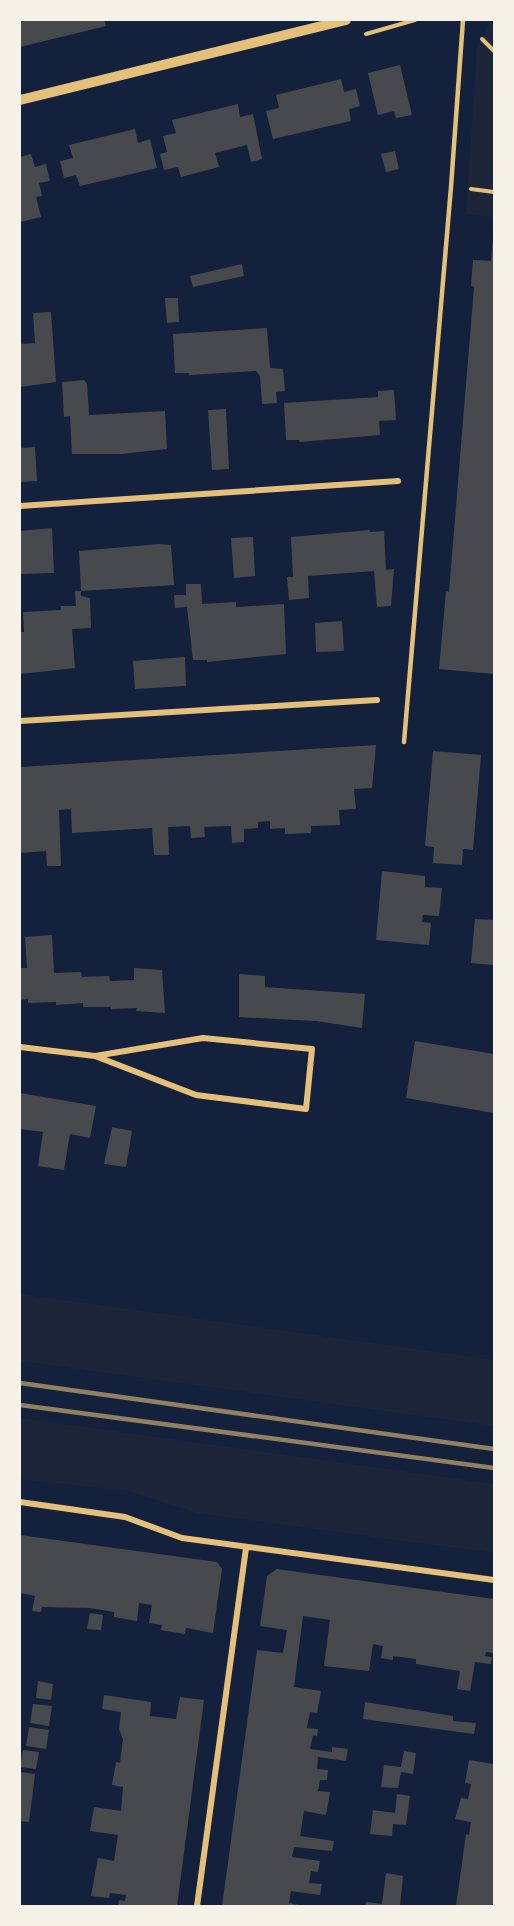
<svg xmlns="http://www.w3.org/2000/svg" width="514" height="1926" viewBox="0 0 514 1926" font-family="Lato,sans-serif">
  <rect width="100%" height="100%" fill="#14213d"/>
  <path fill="#1d2539" d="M491,20H494V217L466,214L477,48Z
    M20,1294L494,1360V1426L20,1361Z
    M20,1418L494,1484V1553L197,1513L129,1491L20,1479Z"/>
  <path fill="#48494c" d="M20,20H104L106,26L20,47Z
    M400,65L412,115L396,118L394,111L378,115L368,73Z
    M341,79L344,92L356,89L360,106L349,109L351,121L273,139L266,111L279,108L276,95Z
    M238,104L240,117L253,114L262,159L251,162L247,145L215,153L219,167L181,177L178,167L164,170L160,154L167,152L163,136L176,133L172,120Z
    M135,129L138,143L150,139L157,168L80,186L76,175L64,178L60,161L73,158L69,145Z
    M395,151L399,169L386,172L381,154Z
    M31,154L35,167L46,164L50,181L39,183L42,196L36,197L41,217L20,222V157Z
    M493,239H494V674L439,669L446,591L449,592L474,287L471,286L473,260L491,261Z
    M242,264L244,276L193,287L190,276Z
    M165,298H178L179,322L167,323Z
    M51,312L56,382L20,387V344L35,343L33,313Z
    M267,328L270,368L283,369L285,391L276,392L277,403L262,404L260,376L256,371L189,375V373H175L173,334Z
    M84,380L87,384L89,415L165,411L167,449L121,454H72L70,416L64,417L62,382Z
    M394,390L396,420L379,421L380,435L300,442L299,440H286L284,403L378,397V391Z
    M226,409L229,469L212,470L208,410Z
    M35,447L37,481L20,482V448Z
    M52,528L54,573L20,574V531Z
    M370,530V532L384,531L386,570L394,569L391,606L377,607L374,571L308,576L309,598L289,600L287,577H293L291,537Z
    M253,537L255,576L234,578L231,538Z
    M159,544L171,545L174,585L81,591V596L90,598L91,628L72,629L75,668L20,674V632H24L23,612L61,610V606H76L75,591H81L79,551Z
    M186,584H201L202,604L236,602V607L284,604L286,654L207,662V660H193L187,607L175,608L174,595H186Z
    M342,621L344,651L316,652L315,623Z
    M185,657L186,686L135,689L133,661Z
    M376,745L372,788L354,789L356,809L339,810L340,825L311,826V833L285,834V828L270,829V821L258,822V828L244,829V842L232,843L231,826L204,827L205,837L191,838L190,826L168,827L169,855H154L152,828L72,833L71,809L59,810L61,866H47L46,851L20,853V767Z
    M433,751L481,755L473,850L463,849L462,865L433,863L434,847L425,846Z
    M382,871L425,876V887L442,888L439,916L423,915L422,922L431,923L429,945L376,940Z
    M475,919L494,920V965L471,963Z
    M52,935L54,973L81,972L82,977L109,976L110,981L134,980V968L162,970L165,1013L136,1011L137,1008L111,1009V1007H83V1003L56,1005V1002L28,1003V999L20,1000V968H27L25,937Z
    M239,974L265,976V987L365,994L362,1028L316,1021L239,1017Z
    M415,1041L494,1054V1113L406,1098Z
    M20,1093L96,1106L90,1138L70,1134L64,1170L38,1166L43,1132L20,1129Z
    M112,1127L132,1131L126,1167L104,1164Z
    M20,1535L217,1562L222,1569L213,1633L186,1628L185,1634L161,1630L162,1625L149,1623L152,1605L139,1603L137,1621L114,1617V1612L90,1608L42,1607L41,1612L32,1611L35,1596L20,1593Z
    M277,1569L494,1599V1653L486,1652L485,1656L492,1657L491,1664L475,1662L470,1691L457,1689L460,1671L416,1664V1659L393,1656V1660L381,1658L383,1646L373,1644L369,1671L324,1666L330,1620L303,1616L294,1687L321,1691L317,1713L310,1712L307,1728L318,1729L317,1736L313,1735L310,1749L332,1752V1747L348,1749L346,1761L318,1757L317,1769L328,1770L327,1780H320L318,1791L330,1792L326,1815L304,1811L300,1836L334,1841L332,1851L294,1847L292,1857L320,1861L318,1872L311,1871L309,1883L322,1884L320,1895L291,1891L289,1903L304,1906H222L257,1650L283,1653L287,1630L260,1626L267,1576Z
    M90,1613L103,1615L101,1630L87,1629Z
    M38,1681L53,1684L51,1700L36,1698Z
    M104,1695L151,1702L150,1716L176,1719L180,1697L204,1700L177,1906H118L119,1900L125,1901L126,1895L110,1893L109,1898L91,1896L98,1858L114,1861L118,1835L90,1831L94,1807L121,1811L123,1787L112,1785L116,1762L120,1763L123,1739L119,1729L121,1712L102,1709Z
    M365,1702L453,1716V1721L476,1723L474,1734L363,1719Z
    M33,1704L52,1706L49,1726L30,1723Z
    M29,1727L49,1730L46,1749L26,1746Z
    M23,1750L39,1752L36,1769L20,1767Z
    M404,1751L416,1753L413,1774L401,1772L398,1788L381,1787L384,1765L401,1767Z
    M469,1760L494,1764V1906H456L466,1834L469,1835L471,1822L455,1819L461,1798L468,1799L471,1784L465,1783Z
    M20,1772L35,1774L29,1822L20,1821Z
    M397,1794L410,1796L406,1825L393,1824L392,1836L370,1834L373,1810L395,1813Z
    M386,1873L403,1876L400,1906H365L366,1902L382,1904Z"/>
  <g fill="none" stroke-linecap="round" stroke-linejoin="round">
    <path stroke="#e5c07b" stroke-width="4" d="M366,34L415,20
      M482,39L494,51
      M471,189L494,192"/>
    <path stroke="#e5c07b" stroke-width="4.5" d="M404,742L451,187L463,20"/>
    <path stroke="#e5c07b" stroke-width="6" d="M20,506L398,481
      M20,721L377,700
      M20,1047L95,1056L196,1095L306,1109L312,1049L203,1038L95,1056
      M20,1502L125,1517L182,1538L494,1580
      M197,1906L246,1548"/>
    <path stroke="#e5c07b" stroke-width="10" d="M20,100L346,20"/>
    <path stroke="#918062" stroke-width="4.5" d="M20,1383L494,1449
      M20,1405L494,1468"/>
  </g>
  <rect width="514" height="1926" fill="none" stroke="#f6f1e7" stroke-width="42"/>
</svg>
